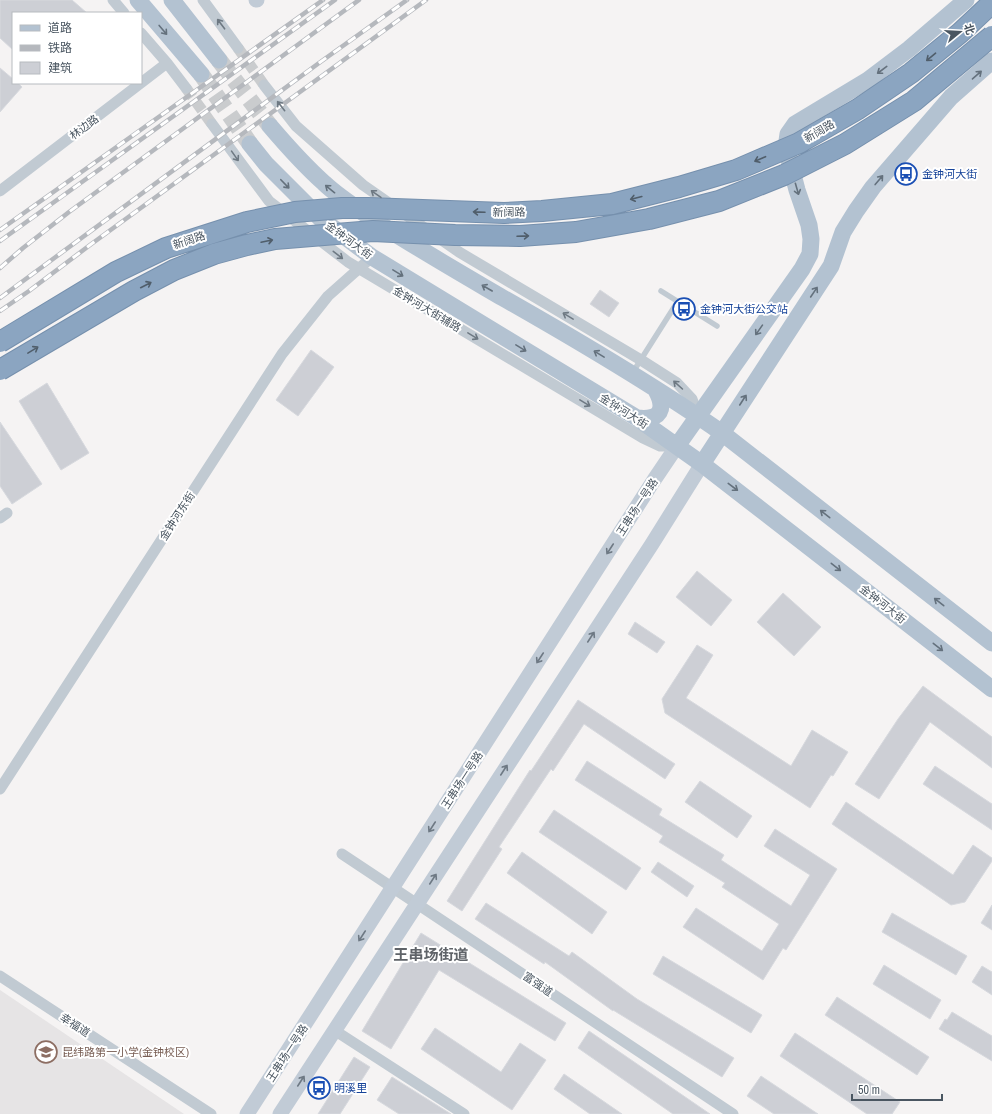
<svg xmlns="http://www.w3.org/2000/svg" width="992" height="1114" viewBox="0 0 992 1114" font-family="'Archivo Narrow','Noto Sans SC',sans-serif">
  <rect width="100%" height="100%" fill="#f5f3f3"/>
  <path fill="#e6e4e5" d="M0,990L184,1114H0Z"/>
  <path fill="#cdcfd5" stroke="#d7d9de" d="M0,0H72L87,13H13V50L0,38Z
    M0,68L13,79V83H18L22,87L0,112Z
    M600,290L619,303L609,317L590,304Z
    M311,350L334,367L298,416L276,400Z
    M47,383L89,453L61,470L19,401Z
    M0,422L42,484L12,504L0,486Z
    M697,571L732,600L711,626L676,597Z
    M783,593L821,627L794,656L757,622Z
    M635,622L665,642L657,653L628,634Z
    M697,645L713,655L686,698L791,766L812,730L848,752L833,776L831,775L810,808L665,713L662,699Z
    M923,686L992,737V768L930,722L879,799L855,784L898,719Z
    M578,700L675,764L665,779L584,724L553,771L551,769L499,847L502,849L462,911L447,901L530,770L531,771Z
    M587,761L662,809L659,815L724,855L721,860L791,906L810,875L764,846L775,829L837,869L786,950L783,948L763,980L683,927L696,908L762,951L779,924L722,887L725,883L659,842L663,836L575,780Z
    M935,766L992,804V830L923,784Z
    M700,781L752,816L737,838L685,802Z
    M846,802L953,875L973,845L992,858V861L965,902L951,905L832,824Z
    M554,810L641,868L626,890L539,832Z
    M522,852L607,912L592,934L507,873Z
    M658,862L694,886L687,897L651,872Z
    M486,903L569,956L572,952L637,999L734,1058L722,1077L613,1010V1011L545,962L544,964L475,919Z
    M992,905V930L981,923Z
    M892,913L967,956L956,975L882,932Z
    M421,933L566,1023L555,1041L439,970L391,1049L362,1031Z
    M663,956L762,1015L751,1033L653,974Z
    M884,965L941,1000L930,1019L873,984Z
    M982,966L992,972V995L972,982Z
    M837,997L929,1057L917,1075L825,1015Z
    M952,1012L992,1036V1061L939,1029L945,1019L947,1020Z
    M435,1028L501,1072L520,1043L546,1060L512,1110L421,1049Z
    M589,1031L710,1114H673L578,1048Z
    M795,1033L900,1102L892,1114H867L780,1056Z
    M354,1057L370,1067L340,1114H318Z
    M564,1074L622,1114H590L554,1089Z
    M761,1076L818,1114H774L747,1096Z
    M392,1077L451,1114H399L377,1100Z"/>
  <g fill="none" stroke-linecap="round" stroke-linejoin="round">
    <path stroke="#caccce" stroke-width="11" stroke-dasharray="11 5.5" stroke-linecap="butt" d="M238,48L264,85
      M186,88L212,124"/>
    <path stroke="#caccce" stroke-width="17" stroke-dasharray="17 8" stroke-linecap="butt" d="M219,60L270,126
      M201,74L250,144"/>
    <path stroke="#c1cad2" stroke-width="5.5" d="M661,291L717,326
      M633,372L678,301"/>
    <path stroke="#c1cad2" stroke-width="11" d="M113,0L124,13
      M203,0L238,48
      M141,33L167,63L186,88
      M264,85L296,126L363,185L459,252L641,360L677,383L692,399L698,416
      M212,124L269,201L348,262L643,438L660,446H676
      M0,191L167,63
      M0,518L7,513
      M0,789L282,354L328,296L372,257
      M342,854L733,1114
      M0,976L211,1114
      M334,1030L464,1114"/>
    <path stroke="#c1cbd6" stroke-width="15" d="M256,0H257
      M247,1114L312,1013L654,480L677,446
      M280,1114L652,544L702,464"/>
    <path stroke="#b3c2d1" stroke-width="17" d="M138,0L201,74
      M172,0L219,60
      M270,126C287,146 305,166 324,183C342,200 363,212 383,226C422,251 462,274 503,298C577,340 652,384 722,433L992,643
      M250,144L266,164L320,218L372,257L637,418L702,464L751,502L992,689
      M637,418C661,421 666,409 656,390
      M677,446L802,269L810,254L811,239L809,225L797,190L786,148L788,134L795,124L868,80L909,49L966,0
      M702,464L831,266L843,232L856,211L873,187L951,97L992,61"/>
    <g stroke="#b5b8bd" stroke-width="4.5">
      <path id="rail" d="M0,230L323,0
        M0,241L335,0
        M0,268L23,248L69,212L359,0
        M0,298L319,63L407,0
        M0,311L29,291L90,245L426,0"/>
    </g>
    <use href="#rail" stroke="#fff" stroke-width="3" stroke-dasharray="9" stroke-linecap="butt"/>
    <g stroke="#7690ad" stroke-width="22" stroke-linecap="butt">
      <path id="highway-bridge" d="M0,342L116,272L166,248L247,222L295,212L342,208H368L504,213L542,211L612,204L679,187L736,170L799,143L858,109L911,73L960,33L992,3
        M0,370L134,291L174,270L214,254L247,245L275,239L373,231L455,235L520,236L576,232L649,219L719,201L784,175L845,144L914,101L992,36"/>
    </g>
    <use href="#highway-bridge" stroke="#8ba5c1" stroke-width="20"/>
  </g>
  <defs><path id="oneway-shaft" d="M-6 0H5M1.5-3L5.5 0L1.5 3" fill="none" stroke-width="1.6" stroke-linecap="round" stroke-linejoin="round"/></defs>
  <g stroke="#6e7983">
    <use href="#oneway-shaft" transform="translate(221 24) rotate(-127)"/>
    <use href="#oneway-shaft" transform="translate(281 106) rotate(-128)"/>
    <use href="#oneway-shaft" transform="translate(235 156) rotate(55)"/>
    <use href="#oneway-shaft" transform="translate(376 194) rotate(-145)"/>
    <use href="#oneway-shaft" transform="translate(338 255) rotate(38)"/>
    <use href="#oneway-shaft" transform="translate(568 316) rotate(-149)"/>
    <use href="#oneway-shaft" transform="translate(473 336) rotate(31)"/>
    <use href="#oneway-shaft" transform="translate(678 385) rotate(-138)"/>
    <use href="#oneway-shaft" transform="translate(585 403) rotate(31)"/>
  </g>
  <g stroke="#64717d">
    <use href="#oneway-shaft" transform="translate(163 30) rotate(50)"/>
    <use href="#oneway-shaft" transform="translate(882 70) rotate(143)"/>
    <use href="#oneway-shaft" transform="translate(977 75) rotate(-41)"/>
    <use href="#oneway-shaft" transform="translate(879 180) rotate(-50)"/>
    <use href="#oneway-shaft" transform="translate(285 184) rotate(46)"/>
    <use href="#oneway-shaft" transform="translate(330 189) rotate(-141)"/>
    <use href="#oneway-shaft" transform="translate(797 189) rotate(74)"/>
    <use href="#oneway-shaft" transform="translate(398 273) rotate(31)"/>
    <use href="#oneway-shaft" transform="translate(487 288) rotate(-150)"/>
    <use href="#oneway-shaft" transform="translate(814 292) rotate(-56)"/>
    <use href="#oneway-shaft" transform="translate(759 330) rotate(125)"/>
    <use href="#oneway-shaft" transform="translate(521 348) rotate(31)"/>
    <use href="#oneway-shaft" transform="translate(599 354) rotate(-149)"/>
    <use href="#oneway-shaft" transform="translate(743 400) rotate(-57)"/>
    <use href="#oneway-shaft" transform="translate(733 487) rotate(37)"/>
    <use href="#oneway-shaft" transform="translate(825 514) rotate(-142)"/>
    <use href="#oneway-shaft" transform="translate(836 567) rotate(38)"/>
    <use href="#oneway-shaft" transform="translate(939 602) rotate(-142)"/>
    <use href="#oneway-shaft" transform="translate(938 647) rotate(38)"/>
  </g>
  <g stroke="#505e6b">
    <use href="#oneway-shaft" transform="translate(931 57) rotate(140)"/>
    <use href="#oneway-shaft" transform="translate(760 159) rotate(157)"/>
    <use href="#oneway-shaft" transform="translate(636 198) rotate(166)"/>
    <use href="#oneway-shaft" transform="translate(479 212) rotate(-178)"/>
    <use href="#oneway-shaft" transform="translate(523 236) rotate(-2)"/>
    <use href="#oneway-shaft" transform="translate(267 241) rotate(-12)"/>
    <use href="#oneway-shaft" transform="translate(146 285) rotate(-27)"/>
    <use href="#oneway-shaft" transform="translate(33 350) rotate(-31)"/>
  </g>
  <g stroke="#6e7984">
    <use href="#oneway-shaft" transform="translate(610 549) rotate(123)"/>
    <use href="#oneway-shaft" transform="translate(591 637) rotate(-57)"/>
    <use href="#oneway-shaft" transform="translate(540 658) rotate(123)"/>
    <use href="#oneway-shaft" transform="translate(504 770) rotate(-57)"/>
    <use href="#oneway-shaft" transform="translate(432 827) rotate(123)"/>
    <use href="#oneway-shaft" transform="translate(433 879) rotate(-57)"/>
    <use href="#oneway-shaft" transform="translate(362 936) rotate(123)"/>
    <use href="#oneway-shaft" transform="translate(301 1081) rotate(-57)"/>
  </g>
  <defs>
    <g id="bus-ring" transform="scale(1.15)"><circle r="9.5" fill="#fff" stroke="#1a4fb4" stroke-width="1.5"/><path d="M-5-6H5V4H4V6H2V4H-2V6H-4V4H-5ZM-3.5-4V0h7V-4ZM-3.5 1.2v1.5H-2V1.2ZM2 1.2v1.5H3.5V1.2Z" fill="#1a4fb4"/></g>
    <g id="school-ring" transform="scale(1.15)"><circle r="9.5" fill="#fff" stroke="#8d6e63" stroke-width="1.5"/><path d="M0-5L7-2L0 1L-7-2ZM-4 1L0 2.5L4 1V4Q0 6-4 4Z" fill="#8d6e63"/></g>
  </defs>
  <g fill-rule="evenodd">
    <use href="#bus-ring" x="906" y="174"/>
    <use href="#bus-ring" x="684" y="309"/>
    <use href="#school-ring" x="46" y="1052"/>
    <use href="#bus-ring" x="319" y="1088"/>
  </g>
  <g text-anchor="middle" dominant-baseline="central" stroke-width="4" stroke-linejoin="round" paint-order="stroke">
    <g font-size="11" fill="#4a5661" stroke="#fff">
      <text transform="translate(84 127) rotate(-37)">林边路</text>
      <text transform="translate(819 131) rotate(-30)">新阔路</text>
      <text transform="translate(509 212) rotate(-1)">新阔路</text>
      <text transform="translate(189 240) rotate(-18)">新阔路</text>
      <text transform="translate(349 240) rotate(36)">金钟河大街</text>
      <text transform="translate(427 309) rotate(31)">金钟河大街辅路</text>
      <text transform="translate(624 411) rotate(32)">金钟河大街</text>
      <text transform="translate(637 507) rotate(-57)">王串场一号路</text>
      <text transform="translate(177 516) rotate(-57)">金钟河东街</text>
      <text transform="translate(883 604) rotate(38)">金钟河大街</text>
      <text transform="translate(462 780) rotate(-57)">王串场一号路</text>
      <text transform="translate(538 984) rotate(34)">富强道</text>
      <text transform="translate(75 1025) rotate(33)">幸福道</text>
      <text transform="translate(287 1053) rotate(-57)">王串场一号路</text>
    </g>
    <g font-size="11" fill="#164399" stroke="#fff" text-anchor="start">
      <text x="922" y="174">金钟河大街</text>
      <text x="700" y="309">金钟河大街公交站</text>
      <text x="334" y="1088">明溪里</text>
    </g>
    <g font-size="11" fill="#785e54" stroke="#fff" text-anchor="start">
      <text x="62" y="1052">昆纬路第一小学(金钟校区)</text>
    </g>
    <g font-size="15" font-weight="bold" fill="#5f6368" stroke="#fff">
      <text x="431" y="954">王串场街道</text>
    </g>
  </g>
  <rect x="12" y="12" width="130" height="72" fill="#ffffff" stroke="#b7bbc0"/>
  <rect x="20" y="25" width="20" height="6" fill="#b3c2d1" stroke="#b7bbc0"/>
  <text x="48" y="32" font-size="12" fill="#4a5661">道路</text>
  <rect x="20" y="45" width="20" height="6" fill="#b5b8bd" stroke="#b7bbc0"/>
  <text x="48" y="52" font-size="12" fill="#4a5661">铁路</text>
  <rect x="20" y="62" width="20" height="12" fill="#cdcfd5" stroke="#b7bbc0"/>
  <text x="48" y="72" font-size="12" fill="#4a5661">建筑</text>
  <g transform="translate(960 32) rotate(72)" stroke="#ffffff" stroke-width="3" paint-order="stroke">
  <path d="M0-3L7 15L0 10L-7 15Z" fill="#4a5661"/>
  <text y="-6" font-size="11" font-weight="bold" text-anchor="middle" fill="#4a5661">北</text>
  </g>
  <path d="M852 1094v6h90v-6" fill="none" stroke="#4a5661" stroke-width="2"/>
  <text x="858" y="1094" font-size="12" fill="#4a5661" stroke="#ffffff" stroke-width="3" paint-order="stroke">50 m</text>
</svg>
